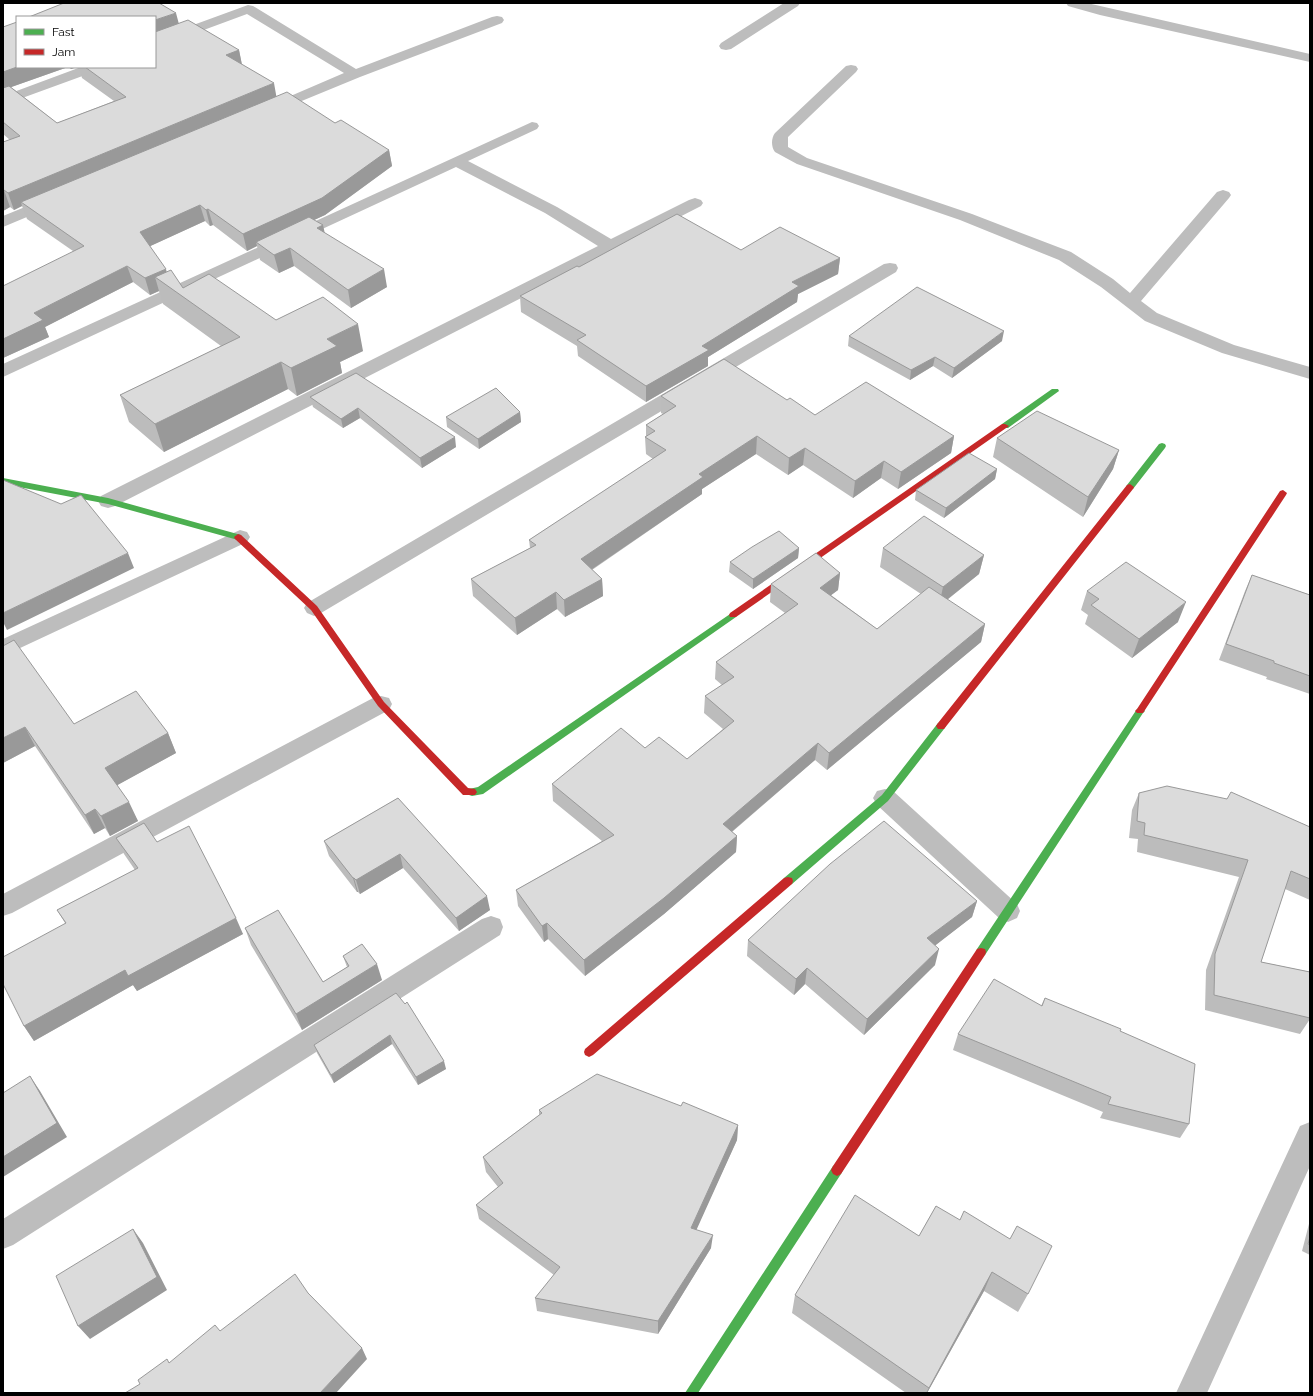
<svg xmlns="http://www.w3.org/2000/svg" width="1313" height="1396" viewBox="0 0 1313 1396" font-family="Raleway,sans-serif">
  <rect width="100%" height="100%" fill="#fff"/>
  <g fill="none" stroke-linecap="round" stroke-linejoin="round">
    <path fill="#bdbdbd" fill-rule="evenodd" d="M784,3H800L798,6L731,49L726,50L721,49L719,46L721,43Z
      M1066,3H1087L1310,54V62L1100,15L1068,6Z
      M248,5L253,6L356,69L492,17L497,16L502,17L504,20L502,23L360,77L270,114L265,113L263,110L265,107L344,73L247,14L155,48V39Z
      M851,65L856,66L858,69L856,72L788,137V147L807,158L972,214L1071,252L1113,279L1130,293L1217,192L1223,190L1229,192L1231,195L1229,198L1141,301L1157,313L1234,345L1310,367V379L1222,353L1145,321L1101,287L1059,260L960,220L797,164L775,152C771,147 771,138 775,133L846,66Z
      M81,67H101L99,70L3,105V96Z
      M532,122L537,123L539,126L537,129L468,161L557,207L611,239L689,200L695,198L701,200L703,203L701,206L115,506L108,508L101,506L98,501L101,496L598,246L545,213L456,167L3,377V364Z
      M52,196L58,198L60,201L58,204L3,227V216Z
      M890,263L896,264L898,268L896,272L321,613L314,616L307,613L304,608L307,603L884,264Z
      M240,530L247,532L250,537L247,542L3,656V639Z
      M381,696L389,698L392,704L389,710L12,913L3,916V894L373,698Z
      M885,789L893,791L1017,904L1020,911L1017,918L1008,922L999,918L877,805L873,798L877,791Z
      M491,916L500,919L503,927L500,935L13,1245L3,1249V1219L482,919Z
      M1310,1122V1166L1207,1393H1176L1300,1126Z"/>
    <path fill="#4caf50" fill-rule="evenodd" d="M1052,389H1058L1059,391L1008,428H1002V424Z
      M1162,443L1165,444L1166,446L1165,448L1133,489H1127L1126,487L1127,485L1159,444Z
      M3,478L108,498L241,535L242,537L238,540L108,504L3,484Z
      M733,612L736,613L737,615L736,617L483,794L472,796L469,795L467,792L469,789L478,787Z
      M1140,708L1143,709L1145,711L1143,713L985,955L981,956L977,955L976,952L977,949L1137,709Z
      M941,722L944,723L946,726L944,729L888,801L792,884L788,885L784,884L783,881L784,878L882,795L938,723Z
      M837,1164L841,1166L843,1170L841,1174L698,1393H685L833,1166Z"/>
    <path fill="#c62828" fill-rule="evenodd" d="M1002,424H1005L1009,426L736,617H730L729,615L730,613Z
      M1130,484L1134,487L1133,489L944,729H938L936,726L938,723L1127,485Z
      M1283,490L1287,493L1286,495L1143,713H1137L1135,711L1137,709L1280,491Z
      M238,534L241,535L317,606L384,702L468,788L475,789L477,792L475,795H463L378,706L311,610L235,539L234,537Z
      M788,877L792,878L793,881L792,884L593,1055L589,1057L585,1055L584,1052L585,1049L784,878Z
      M981,948L985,949L986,952L985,955L841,1174L837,1176L833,1174L831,1170L833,1166L977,949Z"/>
  </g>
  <path fill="#bcbcbc" d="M178,24L239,50L242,65L276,96L335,123L389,150L392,166L325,215L314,220L325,233L387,287L351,308L294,266L279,273L260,260L257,246L247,251L213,225L210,226L205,221L150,246L166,272L183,288L363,351L340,362L342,373L297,396L288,389L164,452L129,422L120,395L221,346L163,304L159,291L150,295L133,282L45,327L49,337L3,358L73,251L27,219L22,206L14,210L10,207L3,211V142L10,140L3,134V27L17,67H77L71,69L68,67L11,87L57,123L114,101L82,78L79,67H155Z
    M741,250L840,258L838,274L798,294L797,302L708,357V366L646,402L578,356L577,346L521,312L520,296L579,267Z
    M849,336L1002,341L952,378L933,366L910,380L848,346Z
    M356,373L456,447L422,468L360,418L343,428L313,407L310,397Z
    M661,396L787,400L815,415L954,436L951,453L898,489L881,478L853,498L803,465L788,475L756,454L702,489V494L592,570L602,579L603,596L565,617L557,609L517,635L473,596L471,579L530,548L529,540L653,459L646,454L645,437L646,436V425L663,414L661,413Z
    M520,412L521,422L479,449L447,427L446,417Z
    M997,438L1119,450L1113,469L1083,517L993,457Z
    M997,469L995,479L944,518L915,500L916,490Z
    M799,548L798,558L753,589L729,572L730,562Z
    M883,548L984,555L979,574L947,600L985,624L981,642L827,770L815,760L732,832L737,836L736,852L664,914L585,976L548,939L544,942L518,906L516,890L602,841L553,801L552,784L645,748L687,759L723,729L704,713L705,696L722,685L715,679L716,662L785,613L770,602L771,584L840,573L838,590L831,595L877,629L921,594L880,567Z
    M1252,575L1310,595V694L1266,679L1267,677L1219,660L1245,591Z
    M1087,591L1178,622L1132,658L1085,624L1088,615L1081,610Z
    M3,646L74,724L168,733L176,753L117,785L138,821L110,836L105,828L94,834L35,746L3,763Z
    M1139,793L1310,827V900L1285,889L1261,962L1310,972V1019L1300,1034L1205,1010L1206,970L1239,877L1137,852L1138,839L1129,838L1132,810Z
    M398,798L490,910L459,931L403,868L360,894L358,892H357L329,856L324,841Z
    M116,838L157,842L243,934L137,991L133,985L34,1041L24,1026L65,923L57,910L135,870L124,854Z
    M977,901L972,917L935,945V965L864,1035L805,984L794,995L747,956L748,940Z
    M245,928L323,982L347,967L343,956L382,980L302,1030L251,945Z
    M396,993L446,1069L418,1085L392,1044L334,1083L317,1053L314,1045Z
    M1045,998L1120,1031L1189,1124L1180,1138L1100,1118L1103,1112L953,1050L958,1034L1041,1006Z
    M681,1106L738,1125L737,1140L696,1229L711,1248L658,1334L537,1311L535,1298L554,1275L479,1219L476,1205L498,1187L486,1172L483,1157L539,1115V1110Z
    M936,1206L1028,1294L1018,1312L984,1291L927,1393H906L792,1313L795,1295L919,1236Z
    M1310,1220V1255L1302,1251Z"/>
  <path fill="#999" d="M176,13L180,28L155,38V20Z
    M239,50L242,65L226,55Z
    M17,67H68L3,90V72Z
    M70,67H77L71,69Z
    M274,83L277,100L21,202L22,206L14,210L8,193Z
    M389,150L392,166L325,215L260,245L256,242L257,246L247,251L243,234Z
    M4,190L10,207L3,211V191Z
    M200,205L205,221L144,249L140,232Z
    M208,209L213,225L210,226L206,210Z
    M323,225L327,243L317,228Z
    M290,248L294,266L279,273L274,255Z
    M840,258L838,274L798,294L797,302L708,357V366L646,402V386L702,346L792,282Z
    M127,266L133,282L45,327L49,337L3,358V339L34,313Z
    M166,269L170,286L155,277L159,291L150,295L145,278Z
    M384,269L387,287L351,308L348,290Z
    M358,324L363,351L340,362L342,373L297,396L291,368L327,339Z
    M1004,331L1002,341L952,378L954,368Z
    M935,357L933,366L910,380L911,370Z
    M281,362L288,389L164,452L155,424Z
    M358,408L360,418L343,428L341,419Z
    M520,412L521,422L479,449L478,439Z
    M757,436L756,454L702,489V494L582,576L581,559L699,474Z
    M954,436L951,453L898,489L901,472Z
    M455,437L456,447L422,468L420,458Z
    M805,448L803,465L788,475L789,458Z
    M1119,450L1113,469L1083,517L1088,497Z
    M884,461L881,478L853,498L855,481Z
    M997,469L995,479L944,518L946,508Z
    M799,548L798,558L753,589V579Z
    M128,553L134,568L7,630L3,622V613Z
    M984,555L979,574L939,606L943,587Z
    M840,573L838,590L818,605L820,588Z
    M602,579L603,596L565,617L564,600Z
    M556,592L557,609L517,635L515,618Z
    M1186,602L1178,622L1132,658L1139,639Z
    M985,624L981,642L827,770L829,753Z
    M25,727L35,746L3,763V738Z
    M168,733L176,753L114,787L105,768Z
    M818,743L815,760L722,840L723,824Z
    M129,802L138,821L110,836L101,816Z
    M95,809L105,828L94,834L85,815Z
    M737,836L736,852L664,914L585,976L584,960Z
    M400,854L403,868L360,894L356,880Z
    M353,878H354L358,892H357Z
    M487,896L490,910L459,931L456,918Z
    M977,901L972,917L923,955L927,938Z
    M236,918L243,934L137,991L133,985L34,1041L24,1026L125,970Z
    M547,923L548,939L544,942L542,926Z
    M939,949L935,965L864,1035L867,1019Z
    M377,964L382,980L302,1030L296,1014Z
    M807,968L805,984L794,995L796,979Z
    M390,1035L392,1044L334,1083L331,1075Z
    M444,1061L446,1069L418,1085L416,1077Z
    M30,1076L40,1091L67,1137L3,1177V1157Z
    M738,1125L737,1140L691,1242V1228Z
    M133,1229L143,1243L167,1290L90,1339L78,1326Z
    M713,1235L711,1248L658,1334V1321Z
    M992,1272L984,1291L927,1393H926Z
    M362,1348L367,1359L336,1393H320Z"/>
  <path fill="#dbdbdb" stroke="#999" d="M64,3H159L176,13L155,20V17H29Z
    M188,20L239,50L226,55L274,83L8,193L4,190L3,191V142L20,136L3,122V88L9,86L57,123L126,97L85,67H155V32Z
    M17,22V67L3,72V27Z
    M287,92L335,123L341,120L389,150L322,198L243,234L208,209L206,210L200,205L140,232L166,269L145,278L127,266L34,313L43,320L3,339V286L84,246L21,202Z
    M677,214L741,250L780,227L840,258L792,282L799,286L702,346L709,350L646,386L577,340L586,335L520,296L577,266L579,267Z
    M309,217L323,225L317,228L384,269L348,290L290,248L274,255L256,242Z
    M171,270L183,288L209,274L276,320L323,297L358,324L327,339L337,346L291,368L281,362L155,424L120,395L240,337L155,277Z
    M917,287L1004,331L954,368L935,357L911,370L849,336Z
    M724,359L787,400L790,398L815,415L866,382L954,436L901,472L884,461L855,481L805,448L789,458L757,436L699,474L703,477L581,559L602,579L564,600L556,592L515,618L471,579L536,545L529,540L666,450L645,437L655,431L646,425L676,406L661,396Z
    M356,373L455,437L420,458L358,408L341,419L310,397Z
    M496,388L520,412L478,439L446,417Z
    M1037,411L1119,450L1088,497L997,438Z
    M969,453L997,469L946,508L916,490Z
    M3,480L61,504L81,495L128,553L3,613Z
    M924,516L984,555L943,587L883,548Z
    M779,531L799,548L753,579L730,562L752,547Z
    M816,553L840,573L820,588L877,629L929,587L985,624L829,753L818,743L723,824L737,836L664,898L584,960L547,923L542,926L516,890L614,835L552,784L621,728L645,748L659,737L687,759L734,721L705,696L734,677L716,662L798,604L771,584Z
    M1126,562L1186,602L1139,639L1091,605L1099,599L1087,591Z
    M1252,575L1310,595V676L1274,663V661L1226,644Z
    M14,640L74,724L136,691L168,733L105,768L129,802L101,816L95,809L85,815L25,727L3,738V646Z
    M1167,786L1227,799L1231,792L1310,827V879L1291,871L1261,962L1310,972V1018L1214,995L1215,954L1248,860L1144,835L1145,823L1137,821L1139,793Z
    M398,798L487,896L456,918L400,854L356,880L354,878H353L324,841Z
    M884,821L977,901L927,938L939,949L867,1019L807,968L796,979L748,940L830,864Z
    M144,823L157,842L189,826L236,918L128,976L125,970L24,1026L3,984V957L66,923L57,910L138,868L116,838Z
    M278,910L323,982L349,966L343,956L362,944L377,964L296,1014L245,928Z
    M994,979L1042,1006L1045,998L1121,1029L1120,1031L1195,1064L1189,1124L1108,1104L1111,1097L958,1034Z
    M396,993L405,1004L407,1002L444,1061L416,1077L390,1035L331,1075L314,1045Z
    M597,1074L681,1106L683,1102L738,1125L691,1228L713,1235L658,1321L535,1298L560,1267L476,1205L503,1183L483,1157L542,1113L539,1110Z
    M30,1076L57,1123L3,1157V1093Z
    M855,1195L919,1236L936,1206L960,1220L964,1211L1010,1239L1017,1226L1052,1246L1028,1294L992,1272L929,1388L795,1295Z
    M133,1229L157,1277L78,1326L56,1276Z
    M1310,1237V1245L1308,1244Z
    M295,1274L308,1293L362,1348L320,1393H125L140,1384L138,1380L167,1359L169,1363L215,1325L220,1331Z"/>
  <rect width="1313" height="1396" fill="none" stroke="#000000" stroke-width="8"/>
  <rect x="16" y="16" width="140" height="52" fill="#ffffff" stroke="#999999"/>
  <rect x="24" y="29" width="20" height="6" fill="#4caf50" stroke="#999999"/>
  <text x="52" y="36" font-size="12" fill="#000000">Fast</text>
  <rect x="24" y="49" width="20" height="6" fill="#c62828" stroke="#999999"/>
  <text x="52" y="56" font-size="12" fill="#000000">Jam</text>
</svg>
